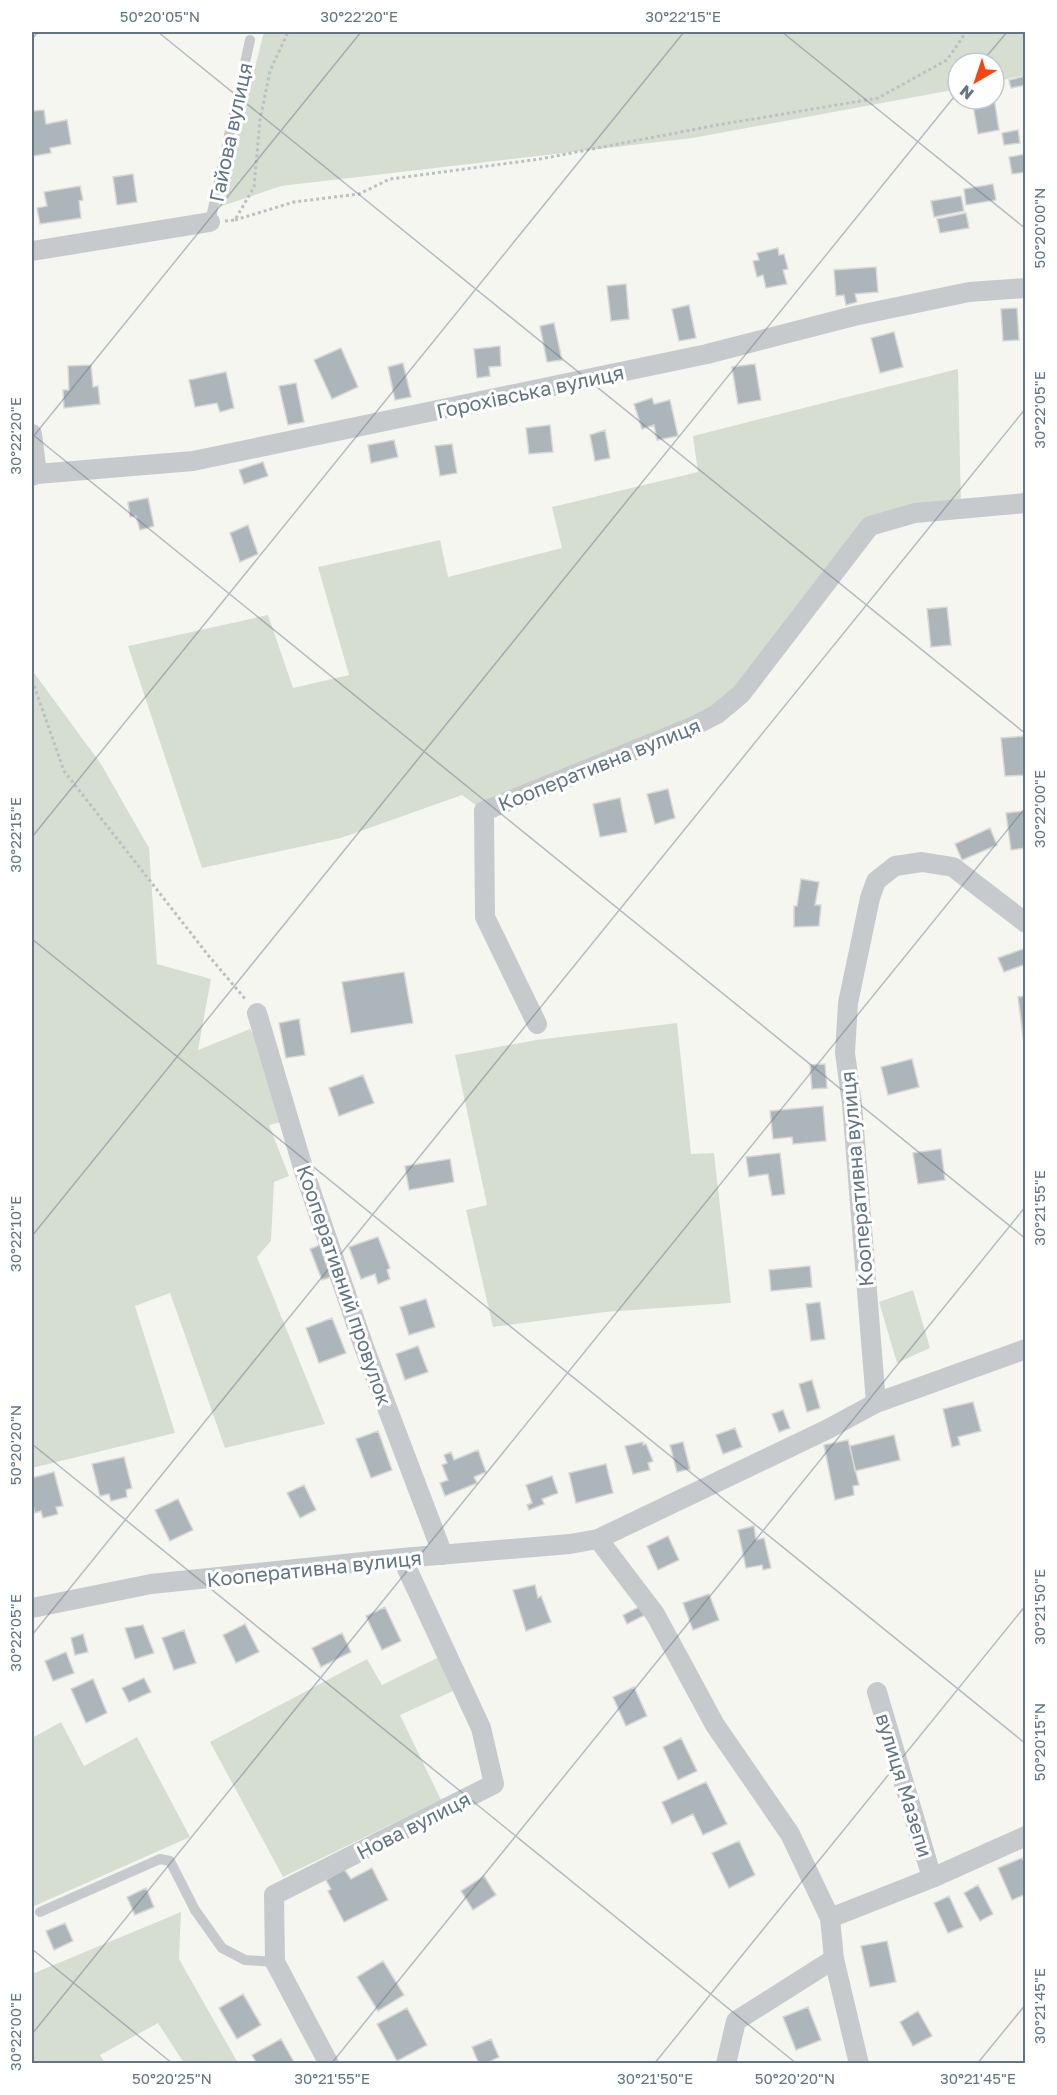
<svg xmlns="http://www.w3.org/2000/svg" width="1057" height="2095" viewBox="0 0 1057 2095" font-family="'Golos Text',sans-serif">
  <rect width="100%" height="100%" fill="#f6f6f1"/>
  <path fill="#d6ded2" d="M264,32H1025V75L994,82V63H958V89L693,138L281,186L219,207Z
    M958,369L961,508L870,526L741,694L484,811L462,795L341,838L202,868L128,646L268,615L293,688L349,675L318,567L440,540L448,577L562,548L552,507L698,472L693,436Z
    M32,670L101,764L149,848L157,964L211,979L198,1050L250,1029L261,1047L282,1122L269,1125L289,1176L274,1182L271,1241L257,1257L325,1424L225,1448L170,1293L135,1306L175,1433L32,1468Z
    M677,1023L691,1154L714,1153L731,1303L605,1312L493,1327L466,1210L487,1205L455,1055L536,1040Z
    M913,1290L930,1348L897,1363L879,1302Z
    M439,1657L453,1691L400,1715L441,1800L283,1877L210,1742L367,1659L382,1685Z
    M61,1722L84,1766L137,1737L190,1837L32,1907V1738Z
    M181,1912L179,1959L238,2063H184L158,2023L100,2055L105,2063H32V1974Z"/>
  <path fill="#acb5ba" stroke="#d7d7d4" stroke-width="1.5" d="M1026,76V85L1011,88L1009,80Z
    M994,98L999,130L978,134L972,99Z
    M44,110L46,124L67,120L71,144L50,148L51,153L33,156L32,111Z
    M1018,130L1020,143L1004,145L1002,133Z
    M1026,154V172L1012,174L1009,157Z
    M133,174L137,202L117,205L113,177Z
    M993,184L996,200L966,205L964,189Z
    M80,186L83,200L79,201L81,218L40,224L37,208L47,206L44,192Z
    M961,196L964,211L934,217L931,201Z
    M966,213L969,228L940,233L937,219Z
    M778,248L779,255L784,254L788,269L783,270L787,284L766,288L763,275L757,277L753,261L759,260L757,253Z
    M876,267L878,292L855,294L857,302L846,305L844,295L836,296L834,270Z
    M626,284L629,319L611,321L607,286Z
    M689,305L696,338L679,341L672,309Z
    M1017,308L1019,340L1003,341L1001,309Z
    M554,323L562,360L547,362L540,326Z
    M894,332L903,367L880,373L871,338Z
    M500,346L501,366L489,367L490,376L477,378L474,349Z
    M341,348L358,387L332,399L314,360Z
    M403,363L411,397L395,400L388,367Z
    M755,364L761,400L738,404L732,367Z
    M91,365L93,387L98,386L100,404L64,408L63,390H69L68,366Z
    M226,372L234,408L220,412L217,403L195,407L189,380Z
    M296,383L304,422L288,425L279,386Z
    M652,398L654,404L670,400L678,436L657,440L654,425L642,429L634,404Z
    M550,425L553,452L529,454L526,428Z
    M605,430L610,458L595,461L590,435Z
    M394,440L398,457L371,463L368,445Z
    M452,444L457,473L440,476L435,446Z
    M263,462L268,476L244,484L239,470Z
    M148,498L154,526L140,530L136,516L130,517L128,502Z
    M248,525L258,554L240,562L230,533Z
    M947,607L951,645L931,647L927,609Z
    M1026,736V775L1005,776L1001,738Z
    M668,789L675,818L655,824L647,794Z
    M620,798L627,832L600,837L593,804Z
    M1026,811V848L1011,850L1006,813Z
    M990,828L997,845L962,860L955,844Z
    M801,879L819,882L815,905H821L819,926L794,927V906H797Z
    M1026,948V964L1004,972L998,958Z
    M404,972L413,1023L351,1033L342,982Z
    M1026,996V1043H1024L1018,997Z
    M299,1019L305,1055L286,1058L279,1023Z
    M912,1059L919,1087L888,1095L881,1067Z
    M825,1064L827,1088L812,1089L810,1065Z
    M363,1075L374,1103L339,1116L329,1088Z
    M823,1106L826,1141L793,1144L792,1137L773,1139L770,1111Z
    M941,1149L945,1180L918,1184L913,1153Z
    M780,1153L785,1194L772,1196L768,1174L749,1177L746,1157Z
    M450,1159L454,1182L409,1190L405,1166Z
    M378,1237L390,1268L387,1270L390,1279L378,1284L375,1274L361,1279L349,1247Z
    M325,1243L336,1275L322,1280L310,1249Z
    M810,1266L812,1287L771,1291L769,1270Z
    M426,1299L435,1327L409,1335L400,1307Z
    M820,1302L825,1339L811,1341L806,1304Z
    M332,1318L346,1353L319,1363L306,1328Z
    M418,1346L428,1372L405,1380L396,1354Z
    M812,1380L820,1408L807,1412L799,1384Z
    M973,1402L981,1431L958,1437L960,1445L952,1447L943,1409Z
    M783,1410L790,1428L779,1432L772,1414Z
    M735,1428L742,1447L723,1454L716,1435Z
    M378,1431L392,1470L371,1478L356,1439Z
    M894,1435L900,1460L855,1471L850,1446Z
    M848,1440L859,1485L853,1486L854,1495L835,1500L824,1445Z
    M643,1442V1445L646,1444L653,1461L648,1463L650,1470L633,1474L625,1446Z
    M683,1442L690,1469L677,1472L670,1445Z
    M478,1450L486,1472L474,1477L477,1483L445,1496L440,1483L448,1480L442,1465L447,1463L444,1455L451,1452L454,1460Z
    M124,1457L132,1488L126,1490L127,1497L111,1501L109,1494L100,1496L92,1464Z
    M606,1464L613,1493L576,1503L569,1473Z
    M54,1472L63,1506L56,1507L58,1514L43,1518L41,1511L35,1513L32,1501V1478Z
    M552,1476L558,1493L542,1499L544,1504L529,1510L527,1505L532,1503L526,1485Z
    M304,1485L316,1510L300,1518L287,1493Z
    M178,1499L193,1530L170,1541L155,1510Z
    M754,1526L756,1540L764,1538L771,1568L763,1570L762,1565L746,1568L738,1530Z
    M668,1536L679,1560L658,1570L647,1546Z
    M535,1585L538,1598L541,1596L551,1622L526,1631L513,1590Z
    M709,1594L719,1620L693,1630L683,1603Z
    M641,1606L645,1615L627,1624L623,1615Z
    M385,1607L401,1641L382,1650L366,1616Z
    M245,1624L259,1652L236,1663L223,1635Z
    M143,1625L154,1653L135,1659L125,1628Z
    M184,1630L196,1663L174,1670L162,1638Z
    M342,1633L351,1652L321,1667L312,1648Z
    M83,1634L88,1652L75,1655L71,1638Z
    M66,1652L74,1673L53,1681L45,1661Z
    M144,1678L151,1692L129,1702L122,1688Z
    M93,1679L107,1713L86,1723L71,1689Z
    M634,1687L647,1716L626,1726L613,1697Z
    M681,1738L697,1771L678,1780L663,1747Z
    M706,1782L727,1824L703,1835L693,1814L672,1824L662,1802Z
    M739,1841L755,1875L729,1888L712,1853Z
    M1022,1858L1026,1866V1894L1012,1900L998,1868Z
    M372,1868L388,1900L344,1922L328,1891L331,1889L326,1880L344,1869L351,1879Z
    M484,1876L496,1895L473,1910L461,1891Z
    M978,1885L993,1914L980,1921L964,1893Z
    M146,1888L154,1907L135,1915L127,1897Z
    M949,1896L963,1927L948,1933L934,1903Z
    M65,1923L73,1941L54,1950L46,1931Z
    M887,1941L896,1982L870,1987L861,1946Z
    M383,1961L404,1995L378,2011L357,1977Z
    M243,1994L261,2025L237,2039L219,2008Z
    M808,2007L821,2040L796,2050L783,2017Z
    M407,2008L427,2045L397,2061L377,2024Z
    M918,2011L932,2036L913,2046L900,2022Z
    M281,2039L295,2064H257L252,2055Z
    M491,2039L499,2057L485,2064H479L472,2047Z"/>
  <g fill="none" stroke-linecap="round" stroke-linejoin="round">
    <path stroke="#bdc0c2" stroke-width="3" stroke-dasharray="3 3" stroke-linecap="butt" d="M235,220L294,202L359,194L390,179L540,159L712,126L878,98L947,60L966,32
      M225,221L235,220L254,187L260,120L270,71L288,32
      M32,680L64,771L208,955L246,1000"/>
    <path stroke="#c7cacd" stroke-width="10" d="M210,222L250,40
      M40,1912L160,1859L170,1861L195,1910L222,1948L245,1960L275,1962"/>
    <path stroke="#c7cacd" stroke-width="20" d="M32,251L210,222
      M32,434L37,474
      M32,476L37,474L193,461L707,354L854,316L969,292L1026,288
      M257,1013L304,1171L364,1347L443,1555
      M537,1024L485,917L484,811L692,727L717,714L741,694L870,526L915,513L1026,503
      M876,1403L852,1104L845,1053L848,1003L870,898L876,881L895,866L922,862L953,867L1026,923
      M598,1539L655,1614L715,1725L790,1834L830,1918
      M32,1608L151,1584L402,1558L570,1544L598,1539L828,1429L876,1403L1026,1349
      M877,1692L932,1878
      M329,2064L275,1962L274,1895L494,1784L481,1728L402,1558
      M726,2064L736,2021L834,1959
      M859,2064L834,1959L830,1918L932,1878L1026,1836"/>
  </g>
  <path fill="none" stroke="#617585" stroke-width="1.5" stroke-opacity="0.45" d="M158,32L1026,734M782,32L1026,229M32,39L38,32M981,63L1007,32M32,434L1026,1239M32,438L361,32M32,837L684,32M32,939L1026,1744M32,1236L958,92M32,1444L797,2064M32,1635L1026,408M32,1949L173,2064M32,2034L1026,807M331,2064L1026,1206M654,2064L1026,1605M977,2064L1026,2004"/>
  <g text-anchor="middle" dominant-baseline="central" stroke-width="6" stroke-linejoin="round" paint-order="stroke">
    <g font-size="20" fill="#617585" stroke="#fff">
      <text transform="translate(230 132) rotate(-78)">Гайова вулиця</text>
      <text transform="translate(530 391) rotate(-12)">Горохівська вулиця</text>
      <text transform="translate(599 764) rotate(-22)">Кооперативна вулиця</text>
      <text transform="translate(856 1179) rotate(-95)">Кооперативна вулиця</text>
      <text transform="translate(345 1285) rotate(71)">Кооперативний провулок</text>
      <text transform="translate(314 1568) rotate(-6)">Кооперативна вулиця</text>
      <text transform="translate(905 1785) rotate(73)">вулиця Мазепи</text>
      <text transform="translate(413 1825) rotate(-27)">Нова вулиця</text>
    </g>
  </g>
  <rect width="1057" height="2095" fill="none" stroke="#ffffff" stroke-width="66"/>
  <g transform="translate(976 81) rotate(219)"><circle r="28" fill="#ffffff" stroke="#c0c8ce" stroke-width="1.5"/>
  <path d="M0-4.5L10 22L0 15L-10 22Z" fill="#f34713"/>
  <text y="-9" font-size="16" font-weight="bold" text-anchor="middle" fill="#617585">N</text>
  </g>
  <rect x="33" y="33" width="991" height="2029" fill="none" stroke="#617585" stroke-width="2"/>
  <g font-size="15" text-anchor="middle" fill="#617585">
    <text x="160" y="22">50°20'05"N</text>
    <text x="359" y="22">30°22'20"E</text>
    <text x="683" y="22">30°22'15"E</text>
    <text transform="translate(1040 228) rotate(-90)" y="5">50°20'00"N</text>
    <text transform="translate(1040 410) rotate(-90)" y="5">30°22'05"E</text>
    <text transform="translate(16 436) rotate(-90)" y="5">30°22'20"E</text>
    <text transform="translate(1040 809) rotate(-90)" y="5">30°22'00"E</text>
    <text transform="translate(16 835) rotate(-90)" y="5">30°22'15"E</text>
    <text transform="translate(1040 1208) rotate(-90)" y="5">30°21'55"E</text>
    <text transform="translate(16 1234) rotate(-90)" y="5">30°22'10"E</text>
    <text transform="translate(16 1445) rotate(-90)" y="5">50°20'20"N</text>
    <text transform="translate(1040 1607) rotate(-90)" y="5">30°21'50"E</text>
    <text transform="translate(16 1633) rotate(-90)" y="5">30°22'05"E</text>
    <text transform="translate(1040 1742) rotate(-90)" y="5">50°20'15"N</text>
    <text transform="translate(1040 2006) rotate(-90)" y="5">30°21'45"E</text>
    <text transform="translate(16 2032) rotate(-90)" y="5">30°22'00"E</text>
    <text x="172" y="2084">50°20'25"N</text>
    <text x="332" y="2084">30°21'55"E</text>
    <text x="655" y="2084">30°21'50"E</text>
    <text x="795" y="2084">50°20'20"N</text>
    <text x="978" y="2084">30°21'45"E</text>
  </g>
</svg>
